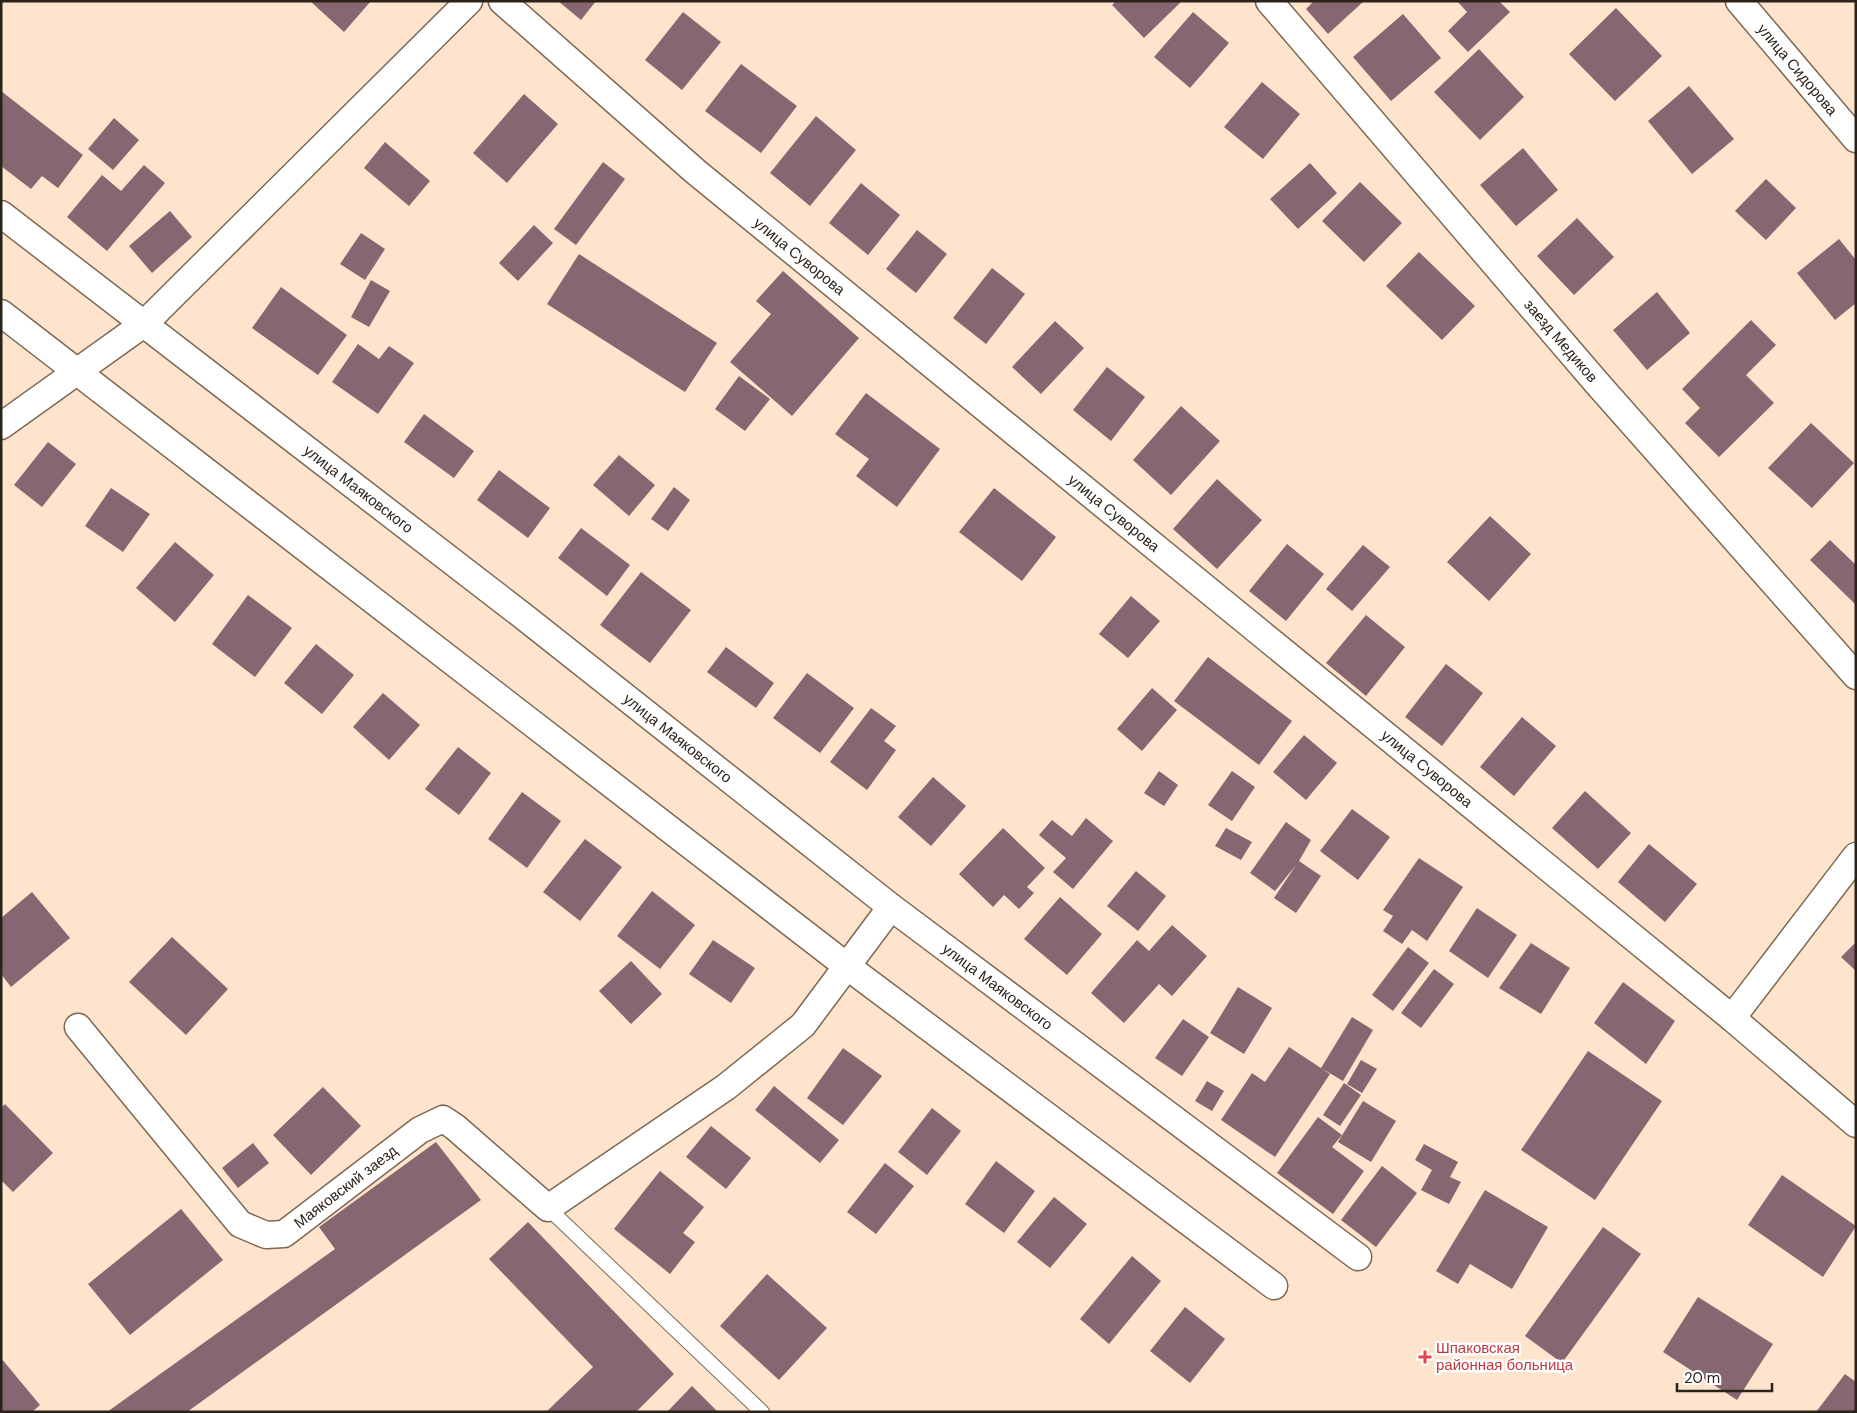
<svg xmlns="http://www.w3.org/2000/svg" width="1857" height="1413" viewBox="0 0 1857 1413" font-family="'DM Sans',sans-serif">
  <rect width="100%" height="100%" fill="#fee4cd"/>
  <path fill="#866771" d="M310,1H371L344,32Z
    M558,1H596L581,20Z
    M1116,1H1182L1144,38L1112,5Z
    M1314,1H1364L1328,34L1306,9Z
    M1457,1H1499L1510,12L1468,52L1448,31L1467,12Z
    M1616,8L1662,56L1615,101L1569,54Z
    M683,12L721,42L682,90L645,60Z
    M1193,12L1229,43L1190,88L1154,57Z
    M1403,14L1441,58L1391,101L1353,57Z
    M1479,49L1524,97L1480,140L1434,92Z
    M741,64L797,106L761,153L705,111Z
    M1262,82L1300,114L1263,159L1224,127Z
    M1689,86L1734,139L1692,174L1648,121Z
    M1,91L83,155L58,188L42,176L31,189L1,166Z
    M524,94L558,124L507,183L473,153Z
    M816,116L856,150L810,206L770,173Z
    M114,118L139,140L113,170L88,149Z
    M385,142L430,181L409,206L364,168Z
    M1523,148L1558,190L1516,226L1480,185Z
    M603,162L625,179L576,245L554,229Z
    M1310,163L1337,193L1298,229L1270,199Z
    M144,165L165,183L107,251L67,217L102,175L121,191Z
    M1766,179L1796,208L1766,240L1735,211Z
    M1360,182L1402,223L1364,262L1322,221Z
    M861,183L900,215L868,255L829,223Z
    M170,211L192,237L152,273L129,246Z
    M1577,218L1614,257L1574,295L1537,256Z
    M534,225L553,243L518,281L499,263Z
    M917,230L947,254L916,293L886,269Z
    M361,233L385,249L365,280L340,264Z
    M1839,239L1856,260V303L1835,320L1797,273Z
    M1419,252L1475,306L1442,340L1386,286Z
    M579,254L717,343L685,392L547,304Z
    M992,268L1025,294L986,344L953,318Z
    M783,271L859,338L792,416L730,362L771,314L756,301Z
    M371,280L390,291L369,327L351,317Z
    M281,287L347,335L318,375L252,328Z
    M1657,292L1690,333L1647,370L1613,330Z
    M1751,320L1776,345L1746,375L1774,403L1719,457L1685,423L1700,408L1682,389Z
    M1055,321L1084,348L1041,394L1012,367Z
    M358,344L379,359L389,346L414,363L378,414L332,382Z
    M1107,367L1145,397L1111,441L1073,410Z
    M739,376L770,399L745,431L715,409Z
    M866,393L940,449L897,507L856,476L869,459L835,434Z
    M1181,406L1220,441L1171,495L1133,460Z
    M424,414L474,451L454,478L404,442Z
    M1811,423L1854,463L1812,508L1768,468Z
    M48,442L76,464L42,507L14,485Z
    M619,455L655,485L629,516L593,485Z
    M499,470L550,508L528,538L477,500Z
    M1217,479L1262,520L1217,569L1173,529Z
    M674,487L690,500L668,531L651,519Z
    M111,488L150,514L123,552L85,526Z
    M994,488L1056,537L1022,581L959,532Z
    M1490,516L1531,554L1489,601L1447,562Z
    M581,528L630,565L607,596L558,558Z
    M1830,540L1856,565L1855,604L1810,560Z
    M175,542L214,575L175,622L136,588Z
    M1287,544L1324,574L1286,621L1249,591Z
    M1363,545L1390,567L1352,611L1326,589Z
    M641,572L691,610L650,663L600,625Z
    M248,595L292,628L255,677L212,644Z
    M1131,596L1160,621L1128,658L1099,634Z
    M1366,615L1405,647L1366,696L1326,663Z
    M316,644L354,675L322,714L284,683Z
    M726,647L774,683L756,708L707,672Z
    M1208,657L1292,721L1259,765L1174,701Z
    M1446,664L1483,693L1442,746L1405,717Z
    M807,673L854,708L820,753L773,718Z
    M1152,688L1177,710L1142,751L1117,729Z
    M383,693L420,725L389,760L353,727Z
    M871,708L896,726L884,741L896,750L867,790L830,762Z
    M1522,717L1556,746L1514,796L1480,767Z
    M1304,735L1337,763L1306,800L1273,772Z
    M458,747L491,773L459,815L425,789Z
    M1159,771L1178,785L1164,806L1144,793Z
    M1232,771L1255,787L1232,821L1208,805Z
    M933,777L966,806L931,846L898,817Z
    M1585,791L1631,833L1598,869L1552,828Z
    M522,792L561,821L527,868L488,839Z
    M1352,809L1390,837L1358,880L1320,851Z
    M1086,818L1113,841L1073,889L1053,872L1066,858L1039,835L1052,820L1072,836Z
    M1286,822L1311,840L1299,861L1321,876L1296,913L1274,898L1296,865L1275,891L1250,873Z
    M1003,828L1045,868L1027,887L1034,893L1019,909L1004,895L993,907L959,874Z
    M1226,828L1252,842L1241,860L1215,846Z
    M585,839L622,867L580,921L543,892Z
    M1649,844L1697,884L1665,922L1618,882Z
    M1419,858L1463,887L1427,941L1412,930L1402,944L1383,931L1393,916L1383,910Z
    M1136,871L1166,896L1138,931L1107,906Z
    M652,891L695,925L660,969L617,936Z
    M32,892L70,938L11,987L1,974V918Z
    M1060,897L1102,934L1067,975L1024,939Z
    M1477,908L1517,935L1488,978L1449,951Z
    M1172,925L1207,956L1172,996L1159,984L1124,1023L1091,993L1137,940L1149,951Z
    M172,937L228,989L186,1035L129,982Z
    M713,940L755,968L731,1003L689,974Z
    M1856,942V971L1841,957Z
    M1531,943L1570,968L1541,1014L1499,988Z
    M1408,947L1429,963L1393,1011L1372,995Z
    M631,961L662,994L631,1024L599,991Z
    M1434,969L1454,984L1421,1028L1401,1013Z
    M1623,982L1675,1021L1646,1064L1594,1023Z
    M1238,987L1272,1008L1244,1054L1210,1033Z
    M1352,1017L1373,1030L1343,1081L1321,1068Z
    M1183,1019L1209,1037L1182,1076L1155,1058Z
    M1289,1047L1330,1074L1275,1157L1221,1120L1252,1073L1265,1082Z
    M843,1048L882,1076L843,1125L807,1098Z
    M1588,1051L1662,1101L1595,1200L1521,1150Z
    M1361,1060L1377,1069L1362,1093L1347,1084Z
    M1207,1081L1224,1091L1212,1111L1195,1101Z
    M1344,1083L1361,1095L1340,1126L1323,1115Z
    M774,1086L839,1140L820,1163L755,1110Z
    M323,1087L361,1126L311,1175L273,1135Z
    M1363,1101L1396,1121L1371,1162L1338,1142Z
    M5,1104L53,1153L13,1192L1,1180V1108Z
    M932,1108L961,1131L927,1175L898,1152Z
    M1318,1117L1342,1135L1332,1147L1364,1171L1333,1214L1277,1173Z
    M711,1126L751,1158L726,1189L686,1157Z
    M436,1142L481,1200L187,1412H107L335,1249L319,1227Z
    M253,1143L269,1163L238,1188L222,1168Z
    M1424,1144L1458,1162L1450,1177L1461,1182L1449,1204L1421,1190L1432,1170L1415,1160Z
    M996,1161L1035,1191L1004,1233L965,1204Z
    M885,1163L914,1186L876,1234L847,1212Z
    M1382,1166L1417,1193L1376,1247L1341,1220Z
    M660,1171L704,1207L683,1233L695,1242L670,1274L614,1229Z
    M1782,1175L1856,1226L1823,1277L1748,1225Z
    M1485,1190L1548,1227L1512,1289L1470,1264L1458,1284L1436,1271Z
    M1054,1197L1087,1224L1050,1268L1017,1242Z
    M181,1209L223,1260L130,1335L88,1284Z
    M528,1222L674,1374L636,1412H546L593,1367L489,1259Z
    M1603,1227L1641,1254L1562,1363L1525,1336Z
    M1132,1256L1161,1281L1109,1344L1080,1319Z
    M767,1274L827,1328L779,1380L720,1326Z
    M1698,1297L1773,1344L1737,1400L1663,1352Z
    M1185,1307L1225,1339L1190,1383L1150,1351Z
    M1,1358L40,1405L32,1412H1Z
    M1845,1374L1856,1382V1412H1816Z
    M692,1386L718,1412H667Z"/>
  <g fill="none" stroke-linecap="round" stroke-linejoin="round">
    <g stroke="#7e6853" stroke-width="16">
      <path id="lane" d="M548,1208L762,1412"/>
    </g>
    <g stroke="#7e6853" stroke-width="29">
      <g id="street">
        <path id="s1" d="M502,1L696,172L1732,1018L1856,1124"/>
        <path id="s2" d="M1269,1L1596,382L1856,676"/>
        <path id="s3" d="M1739,1L1856,139"/>
        <path id="s4" d="M1,214L523,616L891,907L1358,1257"/>
        <path d="M1,313L848,967L1274,1286"/>
        <path d="M1,426L145,323L469,1"/>
        <path d="M1732,1018L1856,856"/>
        <path id="s5" d="M78,1027L240,1224L266,1235L284,1234L420,1130L443,1119L455,1127L548,1208L726,1087L803,1025L891,907"/>
      </g>
    </g>
    <use href="#lane" stroke="#fff" stroke-width="14"/>
    <use href="#street" stroke="#fff" stroke-width="26"/>
  </g>
  <path fill="#e0444e" stroke="#fff" stroke-width="2" d="M1422.5 1349.5h5v5h5v5h-5v5h-5v-5h-5v-5h5z"/>
  <g text-anchor="middle" dominant-baseline="central" stroke-width="5" stroke-linejoin="round" paint-order="stroke">
    <g font-size="15" fill="#2b2219" stroke="#fff">
      <text stroke="none"><textPath href="#s3" startOffset="90">улица Сидорова</textPath></text>
      <text stroke="none"><textPath href="#s1" startOffset="392">улица Суворова</textPath></text>
      <text stroke="none"><textPath href="#s2" startOffset="448">заезд Медиков</textPath></text>
      <text stroke="none"><textPath href="#s4" startOffset="451">улица Маяковского</textPath></text>
      <text stroke="none"><textPath href="#s1" startOffset="798">улица Суворова</textPath></text>
      <text stroke="none"><textPath href="#s4" startOffset="856">улица Маяковского</textPath></text>
      <text stroke="none"><textPath href="#s1" startOffset="1202">улица Суворова</textPath></text>
      <text stroke="none"><textPath href="#s4" startOffset="1261">улица Маяковского</textPath></text>
      <text stroke="none"><textPath href="#s5" startOffset="379">Маяковский заезд</textPath></text>
    </g>
    <g font-size="15" fill="#be3a42" stroke="#fff" text-anchor="start">
      <text x="1436" y="1348">Шпаковская<tspan x="1436" dy="17">районная больница</tspan></text>
    </g>
  </g>
  <rect width="1857" height="1413" fill="none" stroke="#2b2219" stroke-width="5"/>
  <path d="M1677 1383v8h95v-8" fill="none" stroke="#2b2219" stroke-width="2.5"/>
  <text x="1684" y="1383" font-size="15" fill="#2b2219" stroke="#ffffff" stroke-width="4" paint-order="stroke">20 m</text>
</svg>
